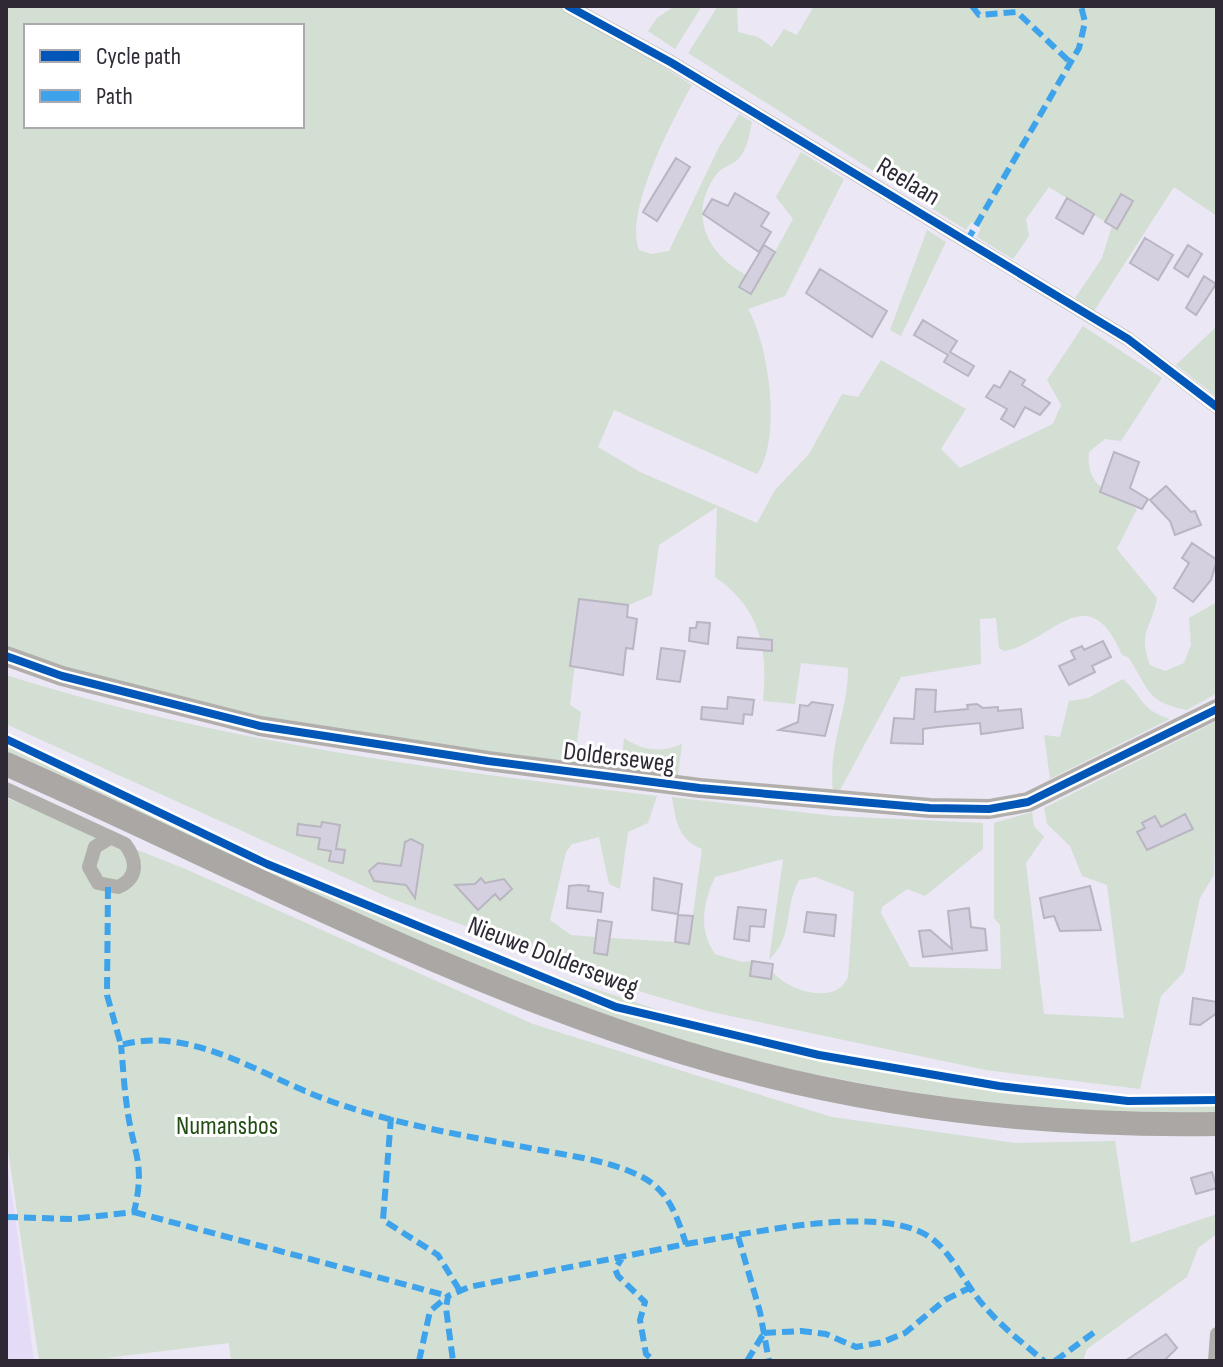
<svg xmlns="http://www.w3.org/2000/svg" width="1223" height="1367" viewBox="0 0 1223 1367" font-family="'Sofia Sans Condensed',sans-serif">
  <rect width="100%" height="100%" fill="#ebe7f4"/>
  <path fill="#e4dbf6" d="M6,1157L15,1216L34,1361H6Z"/>
  <path fill="#d2dfd2" fill-rule="evenodd" d="M6,6H566L573,10L692,85C673,119 624,212 639,250L651,254L669,251L718,149L739,114L752,122C749,135 747,153 736,161C729,166 721,168 716,175C683,221 715,264 759,281L793,219L776,197L801,152L844,179L785,296L748,309C769,345 782,439 757,474L614,410L598,447L640,472L757,523L775,490L809,454L842,394L858,397L881,360L966,409L941,449L960,468L1053,424L1061,405L1047,380L1083,326L1162,378L1121,441L1105,439L1089,452C1085,486 1111,495 1137,509L1117,549L1157,598C1153,626 1137,632 1150,665L1165,671L1184,663L1191,645L1189,618L1217,602V693L1187,710C1145,702 1149,688 1128,657L1122,655C1088,574 1051,643 1004,651L999,648L996,618L980,619L981,664L901,677L839,792L833,791C828,742 848,714 848,668L801,663L795,704L763,701C768,649 761,609 715,577L717,507L659,545L652,595L583,625L579,631L570,705L581,712L574,763L373,737L199,705L6,650ZM26,26H302V126H26Z
    M675,6H702L675,49L648,31L657,18Z
    M718,6H737L738,32L758,37L772,47L784,29L797,35L814,6H1217V216L1174,187L1094,311L1075,298L1102,258L1112,226L1049,187L1026,219L1029,236L1013,259L977,237L981,228L971,222L966,230L688,53Z
    M927,230L946,242L901,336L890,330Z
    M1217,326V397L1176,365Z
    M6,675C217,742 438,770 657,796L648,823L628,832L620,889L609,884L599,837L572,844L566,852L550,920L571,935L596,937L595,953L607,955L610,938L689,943L702,849C678,839 676,822 672,797L834,816L983,823V849L925,896L907,889L882,907L881,913L910,967L1001,969L1000,925L994,918V823L1032,812L1034,826L1044,837L1026,863L1044,1014L1124,1018L1107,885L1082,876L1070,846L1047,824L1044,808L1217,721L1214,875L1200,898L1184,972L1161,996L1140,1089L986,1070L707,1011L645,993L390,898L6,724ZM783,859L769,960C795,934 783,909 799,880L815,877L854,892L848,977C836,1007 786,990 772,971L771,979L750,976L752,961L742,962L715,954C698,930 703,903 715,877Z
    M1123,679C1142,695 1140,710 1170,719L1050,779L1044,735L1060,737L1069,701L1088,698Z
    M6,737L336,889L507,959L682,1018L798,1047L1014,1090L1124,1102L1217,1105V1115C983,1117 746,1073 527,990C469,968 414,940 357,915C240,862 123,810 6,758Z
    M624,738C643,751 661,753 682,744L678,775L621,769Z
    M6,798L183,868L533,1024L692,1074L832,1117L1015,1143L1115,1141L1131,1243L1217,1214V1234L1198,1248L1187,1277L1087,1349L1083,1361H231L229,1343L106,1358H121L123,1361H39L6,1137Z"/>
  <path fill="#d5d0df" stroke="#b9b5c1" stroke-width="2" d="M676,158L690,167L657,221L643,212Z
    M735,193L769,213L761,226L771,232L759,252L703,214L712,199L728,206Z
    M1121,194L1133,201L1117,229L1105,222Z
    M1067,198L1094,214L1083,234L1056,218Z
    M1145,238L1173,255L1158,280L1130,263Z
    M764,245L775,252L751,294L739,287Z
    M1188,245L1202,254L1188,277L1174,268Z
    M820,269L887,311L872,337L806,293Z
    M1204,276L1216,284L1196,315L1186,308Z
    M923,320L957,341L950,352L974,366L968,376L944,362L948,355L914,335Z
    M1010,371L1025,380L1022,385L1050,403L1040,415L1025,407L1014,427L1001,419L1007,409L986,397L994,385L1000,388Z
    M1114,452L1139,462L1130,488L1148,499L1142,509L1100,492Z
    M1166,486L1191,512L1195,511L1201,525L1175,535L1170,521L1150,500Z
    M1192,543L1217,560L1211,580L1193,602L1174,588L1189,563L1182,558Z
    M579,599L628,605L627,617L637,619L633,649L626,648L623,675L570,666Z
    M697,622L710,623L708,644L689,641L690,628H696Z
    M738,637L772,640V651L737,648Z
    M1103,641L1111,657L1092,666L1095,672L1069,685L1059,666L1075,659L1071,651L1082,646L1084,650Z
    M661,648L685,651L680,682L657,679Z
    M916,689L936,690L935,712L968,709L967,705L977,704L983,708L998,707V711L1021,709L1023,728L981,734L980,723L938,727L923,729V744L891,743L894,718L914,719Z
    M728,697L754,700L752,715L744,714L743,724L701,719L702,707L727,709Z
    M812,702L833,705L825,736L779,730L798,722L800,705L808,706Z
    M1185,814L1193,829L1147,850L1137,832L1145,828L1142,823L1155,816L1161,827Z
    M322,822L340,825L336,849L345,850L343,863L329,861L331,851L318,849L320,838L297,835L298,824L321,827Z
    M411,839L423,845L415,898L406,885L374,881L369,871L378,863L401,866L405,842Z
    M481,878L485,883L504,879L512,889L500,900L495,894L478,910L455,885L475,884Z
    M654,878L682,884L678,914L652,910Z
    M579,885L589,886L588,891L603,893L601,912L567,908L569,886Z
    M1090,886L1101,930L1060,931L1054,916L1044,918L1040,898Z
    M738,907L766,910L764,927L750,926L749,941L734,939Z
    M969,908L971,927L985,929L987,950L923,957L919,931L930,930L952,949L948,911Z
    M807,912L836,915L834,936L804,932Z
    M678,915L693,916L689,944L675,942Z
    M598,920L612,922L607,955L594,953Z
    M752,961L773,964L771,979L750,976Z
    M1193,998L1217,1002V1013L1200,1025L1190,1024Z
    M1212,1172L1217,1188L1196,1194L1191,1178Z
    M1166,1334L1177,1348L1164,1361H1125Z"/>
  <g fill="none" stroke-linecap="round" stroke-linejoin="round">
    <path stroke="#b1afab" stroke-width="14" d="M568,6L672,63L1128,339L1217,407
      M6,789L125,844C137,860 139,878 118,887L98,883L89,867L95,847L108,839
      M1215,1361L1217,1334"/>
    <path stroke="#b1aeac" stroke-width="20" d="M6,656L62,676L260,726L488,761L700,788L930,808L989,809L1028,802L1217,709"/>
    <path stroke="#aaa7a4" stroke-width="24" d="M6,764C230,863 449,981 685,1053C858,1106 1037,1127 1217,1124"/>
    <path stroke="#3ea3eb" stroke-width="6" stroke-dasharray="12 6" stroke-linecap="butt" d="M972,6L979,15L1017,12L1071,63
      M967,241L1079,48L1085,22L1081,6
      M108,887L107,995L121,1045C185,1027 248,1067 305,1091C374,1121 461,1135 535,1149C570,1156 608,1160 640,1176C668,1189 677,1216 686,1244L469,1287L448,1296L446,1308L453,1361
      M391,1117L383,1220L438,1255L460,1291
      M134,1212L448,1296
      M6,1217L72,1219L134,1212C146,1162 133,1154 127,1107C124,1087 123,1065 121,1045
      M738,1236L760,1312L769,1361
      M686,1244C744,1235 876,1203 928,1236C953,1252 965,1286 985,1307C1002,1327 1024,1344 1044,1361
      M624,1255L615,1269L618,1276L645,1302L640,1320L646,1354L654,1361
      M764,1333L801,1331L826,1334L856,1347L883,1342L905,1333L945,1300L969,1288
      M419,1361L430,1311L448,1296
      M747,1361L764,1333
      M1055,1361L1096,1331"/>
    <g stroke="#fff" stroke-width="13">
      <path id="cycleway" d="M568,6L672,63L1128,339L1217,407
        M6,656L62,676L260,726L488,761L700,788L930,808L989,809L1028,802L1217,709
        M6,739L267,864L616,1007L819,1055L999,1086L1128,1101L1217,1100"/>
    </g>
    <use href="#cycleway" stroke="#0057b8" stroke-width="8"/>
  </g>
  <g text-anchor="middle" dominant-baseline="central" stroke-width="6" stroke-linejoin="round" paint-order="stroke">
    <g font-size="26" fill="#2e2935" stroke="#fff">
      <text transform="translate(908 182) rotate(31)">Reelaan</text>
      <text transform="translate(619 758) rotate(7)">Dolderseweg</text>
      <text transform="translate(553 957) rotate(21)">Nieuwe Dolderseweg</text>
    </g>
    <g font-size="26" fill="#234d14" stroke="#fff">
      <text x="227" y="1126">Numansbos</text>
    </g>
  </g>
  <rect width="1223" height="1367" fill="none" stroke="#2e2935" stroke-width="16"/>
  <rect x="24" y="24" width="280" height="104" fill="#ffffff" stroke="#aba9ae" stroke-width="2"/>
  <rect x="40" y="50" width="40" height="12" fill="#0057b8" stroke="#aba9ae" stroke-width="2"/>
  <text x="96" y="64" font-size="24" fill="#2e2935">Cycle path</text>
  <rect x="40" y="90" width="40" height="12" fill="#3ea3eb" stroke="#aba9ae" stroke-width="2"/>
  <text x="96" y="104" font-size="24" fill="#2e2935">Path</text>
</svg>
